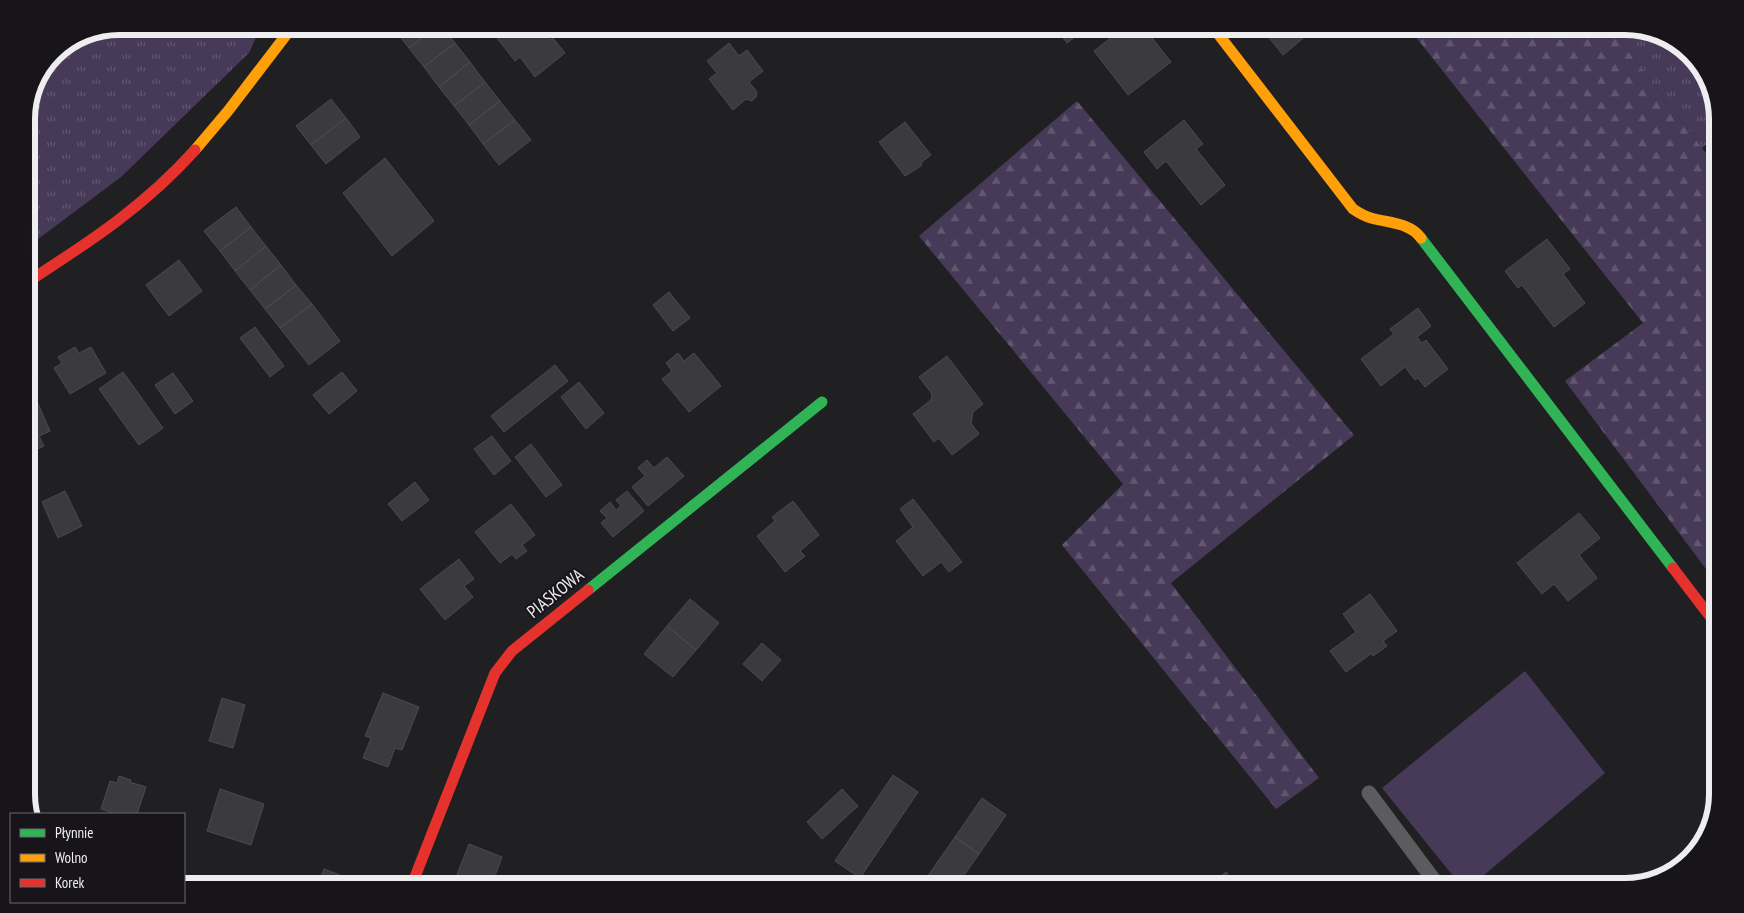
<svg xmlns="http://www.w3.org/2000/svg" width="1744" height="913" viewBox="0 0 1744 913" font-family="'PT Sans Narrow',sans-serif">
  <defs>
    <pattern id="grass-tufts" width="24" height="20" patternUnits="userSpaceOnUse" patternTransform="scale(1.25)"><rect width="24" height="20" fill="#473a58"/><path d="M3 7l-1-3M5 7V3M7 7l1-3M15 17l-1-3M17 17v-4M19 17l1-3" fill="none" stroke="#625770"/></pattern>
    <pattern id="forest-firs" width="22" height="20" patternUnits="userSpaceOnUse" patternTransform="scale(1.25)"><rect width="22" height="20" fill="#473a58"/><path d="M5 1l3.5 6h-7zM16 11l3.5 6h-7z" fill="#625770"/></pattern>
  </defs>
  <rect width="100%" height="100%" fill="#201f22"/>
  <path fill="url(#grass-tufts)" d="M119,26H261L249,53L121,177L26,248V113L54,53L84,33Z
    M1609,26H1625L1666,36L1702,68L1718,114V135L1702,148Z"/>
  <path fill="url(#forest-firs)" d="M1407,26H1609L1718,169V585L1565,381L1643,323Z
    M1077,101L1354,435L1171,583L1319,778L1276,809L1062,545L1123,484L919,236Z"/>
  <path fill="#473a58" d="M1525,671L1605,773L1470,887H1462L1382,788Z"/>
  <path fill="#3b3a3c" stroke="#4b4a4d" d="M398,26H437L409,48L394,29Z
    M437,26H442L455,43L424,67L409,48Z
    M496,26H540L551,40L553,38L565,53L535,77L520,57L515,61L493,33L498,29Z
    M1054,26H1089L1067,43Z
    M1126,26H1152L1154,29L1149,34L1171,62L1128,95L1094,51Z
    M1265,26H1300L1307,35L1283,55L1262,29Z
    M455,43L470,62L439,87L424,67Z
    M729,43L739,56L747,50L763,71L749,82L757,92L756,97L752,101L746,99L733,110L709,79L717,73L707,61Z
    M470,62L485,82L454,106L439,87Z
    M485,82L500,101L469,125L454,106Z
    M331,99L346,118L311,145L296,126Z
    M500,101L515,120L483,144L469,125Z
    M346,118L360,137L326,164L311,145Z
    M515,120L531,140L499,165L483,144Z
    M1184,120L1203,144L1196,149L1225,185L1201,205L1166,161L1157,169L1144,152Z
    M905,122L931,155L922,162L921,166L905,176L879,142Z
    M385,158L434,221L392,256L343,193Z
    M236,207L251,227L220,251L204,231Z
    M251,227L266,246L235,271L220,251Z
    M1547,239L1570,269L1563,274L1585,303L1554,327L1522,285L1518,288L1505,271Z
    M266,246L281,265L250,290L235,271Z
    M179,260L202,291L169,316L146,285Z
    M281,265L296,285L265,309L250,290Z
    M296,285L312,304L280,328L265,309Z
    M669,292L690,318L673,331L653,305Z
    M312,304L340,341L309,365L280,328Z
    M1418,308L1431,326L1417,337L1422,343L1426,340L1448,369L1425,387L1418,378L1415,380L1405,367L1381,386L1361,359L1394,334L1390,329Z
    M255,327L284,366L270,377L240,338Z
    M75,347L79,353L91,347L106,373L70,394L54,368L62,363L58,357Z
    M678,353L684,361L694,353L721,386L689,412L662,379L672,371L666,363Z
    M947,356L983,404L973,412L971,423L979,434L952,455L939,438L934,442L913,414L931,400L932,394L919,377Z
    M555,365L568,381L504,432L491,416Z
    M123,372L163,428L139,445L99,389Z
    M342,372L357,391L329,414L313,395Z
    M173,373L193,401L175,414L155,385Z
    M579,382L604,413L586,429L561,397Z
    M36,399L50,431L39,436L44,446L26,454V404Z
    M492,436L511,461L494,475L474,449Z
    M531,444L562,485L546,497L515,457Z
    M667,457L684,476L648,506L632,487L645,476L638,468L647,460L654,468Z
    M415,482L429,500L402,521L388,504Z
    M65,491L82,526L58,538L42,502Z
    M627,491L644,511L613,537L601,523L607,518L600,511L610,502L616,510L621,506L616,500Z
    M913,499L962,562L949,572L941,562L923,576L896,541L913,527L900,509Z
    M793,501L819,535L800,551L805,556L785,572L757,536L775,521L772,517Z
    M511,504L535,535L522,545L527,551L516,559L512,554L500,563L475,532Z
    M1579,513L1600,538L1579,555L1597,578L1568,601L1554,584L1542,594L1517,563Z
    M459,559L474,579L464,586L473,597L445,620L420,589Z
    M1370,594L1397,631L1383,641L1387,646L1373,656L1372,653L1346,672L1330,651L1356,632L1343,614Z
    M690,599L719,623L696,650L667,626Z
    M667,626L696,650L673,677L644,654Z
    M762,643L781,660L762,681L743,664Z
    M383,693L419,707L402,750L395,748L388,767L363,758L371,738L365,736Z
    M222,698L245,705L233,748L209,741Z
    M893,775L918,792L860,878L835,861Z
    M119,776L131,780L130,782L146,787L137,814H116L101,809L110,781L117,783Z
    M220,789L264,804L251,845L207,831Z
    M842,789L858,806L822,839L807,822Z
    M982,798L1006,815L979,854L955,837Z
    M955,837L979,854L956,887H928L923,883Z
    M469,844L502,857L491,887H452Z
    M324,869L369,886V887H317Z
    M1226,872L1238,887H1208Z"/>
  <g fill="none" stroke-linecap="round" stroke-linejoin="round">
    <path stroke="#5c5b5e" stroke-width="15" d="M1369,793L1439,887"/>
    <path stroke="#30b455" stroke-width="11" d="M1421,238L1673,568
      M588,590L822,402"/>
    <path stroke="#ff9f0a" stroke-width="11" d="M1212,26L1353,209C1359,213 1364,216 1371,218C1388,223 1409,222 1421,238
      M195,150L228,111L293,26"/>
    <path stroke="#e5322d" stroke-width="11" d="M26,283C89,242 144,207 195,150
      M1673,568L1718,627
      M411,887L495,673L512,651L588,590"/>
  </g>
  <g text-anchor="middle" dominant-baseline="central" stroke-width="4" stroke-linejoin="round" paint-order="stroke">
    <g font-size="18" fill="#eeedf0" stroke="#17151a">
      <text transform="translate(555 593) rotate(-39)">PIASKOWA</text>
    </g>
  </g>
  <path d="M0 0H1744V913H0ZM119 35H1625A84 84 0 0 1 1709 119V794A84 84 0 0 1 1625 878H119A84 84 0 0 1 35 794V119A84 84 0 0 1 119 35Z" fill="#17151a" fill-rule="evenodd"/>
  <path fill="none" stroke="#eeedf0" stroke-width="6" d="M119 35H1625A84 84 0 0 1 1709 119V794A84 84 0 0 1 1625 878H119A84 84 0 0 1 35 794V119A84 84 0 0 1 119 35Z"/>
  <rect x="10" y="813" width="175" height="90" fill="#17151a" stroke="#6d6b70"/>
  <rect x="20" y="829" width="25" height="8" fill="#30b455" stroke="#6d6b70"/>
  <text x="55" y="838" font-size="15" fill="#eeedf0">Płynnie</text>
  <rect x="20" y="854" width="25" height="8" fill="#ff9f0a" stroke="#6d6b70"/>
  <text x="55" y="863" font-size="15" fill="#eeedf0">Wolno</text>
  <rect x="20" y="879" width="25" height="8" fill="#e5322d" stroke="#6d6b70"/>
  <text x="55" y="888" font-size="15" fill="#eeedf0">Korek</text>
</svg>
